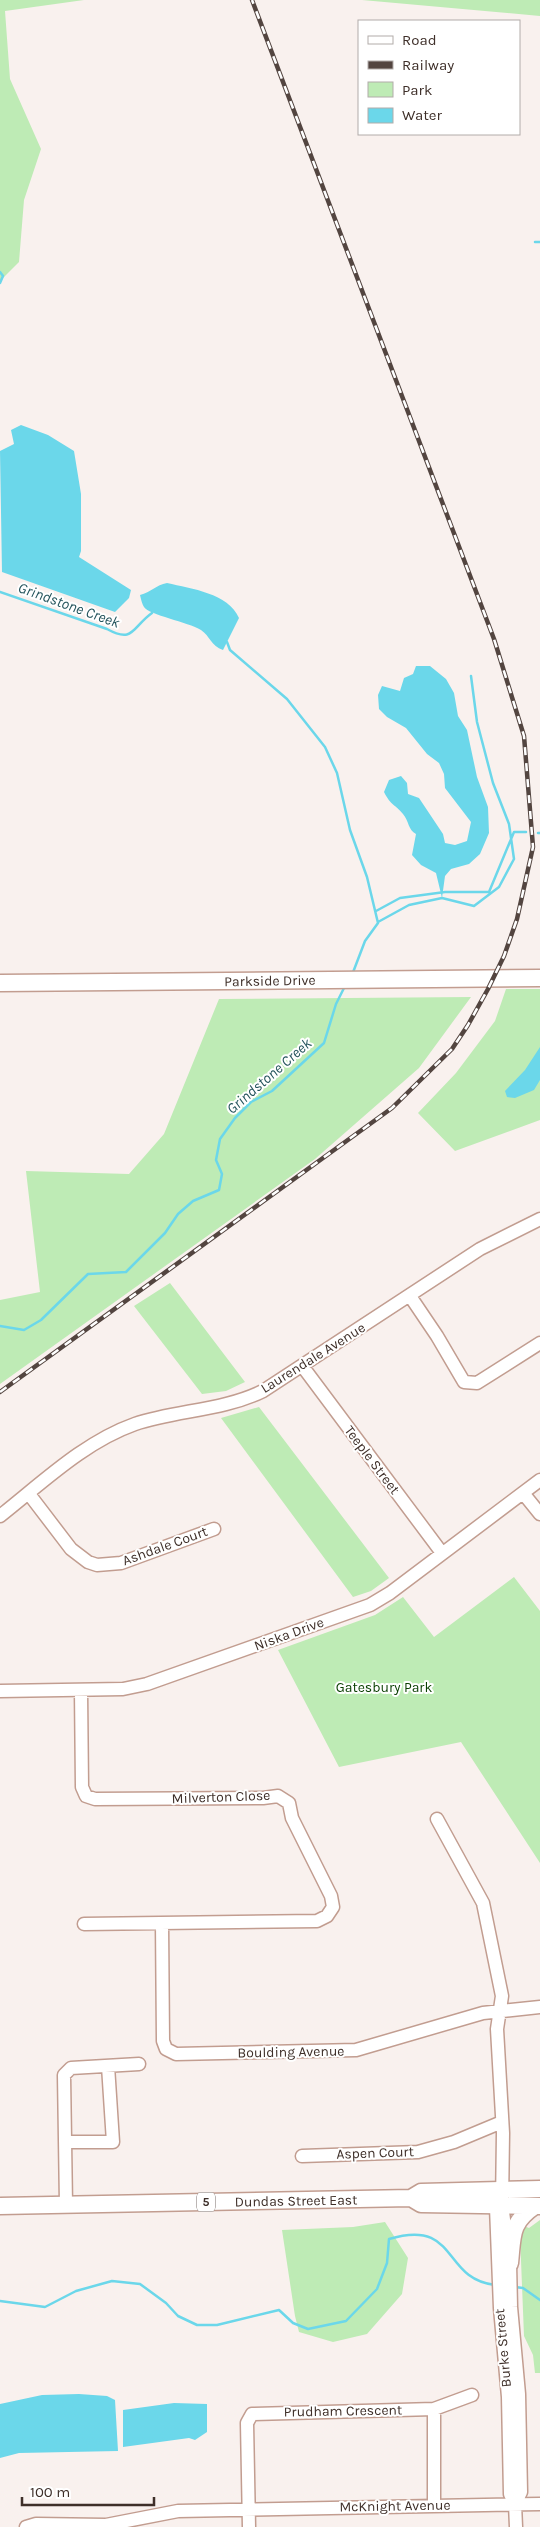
<svg xmlns="http://www.w3.org/2000/svg" width="540" height="2527" viewBox="0 0 540 2527" font-family="Karla,sans-serif">
  <rect width="100%" height="100%" fill="#f9f1ee"/>
  <path fill="#beebb5" d="M0,0H84L5,11L10,79L41,149L24,200L19,262L0,281Z
    M362,0H540V16Z
    M506,989H540V1120L455,1151L418,1113L456,1073L495,1021Z
    M471,997L419,1068L315,1159L0,1384V1300L40,1292L26,1171L129,1174L164,1134L219,999Z
    M170,1283L245,1382L226,1391L202,1394L134,1306Z
    M259,1407L389,1578L371,1591L353,1597L221,1418Z
    M514,1577L540,1611V1863L461,1742L339,1767L278,1650L375,1615L403,1597L434,1637Z
    M540,2220V2373H535L533,2355L524,2336L520,2235L524,2226L529,2228Z
    M385,2222L408,2258L402,2294L367,2334L333,2342L299,2332L295,2316L282,2230L353,2227Z"/>
  <path fill="#6bd7ea" d="M21,425L48,435L74,451L81,494V551L79,557L131,590L129,598L115,612L2,572L0,451L14,444L11,430Z
    M167,583C192,589 228,593 239,618L223,650C211,646 210,636 201,630C188,622 149,615 144,607C142,604 141,599 140,595C151,592 156,585 167,583Z
    M416,666H430L446,679L454,693L458,716L467,730L477,777L488,807L489,833L480,854L469,864L451,869L445,876L442,898L436,873L421,865L412,855L416,834C408,830 409,821 403,814C395,804 391,806 384,792L389,780L401,776L407,783L408,794L419,798L443,834L445,843L455,845L467,841L471,822L445,788L444,774L439,763L427,754L406,728L387,717L379,709L378,695L382,686L400,691L404,678L413,674Z
    M540,1047V1080L534,1090L515,1098L507,1097L505,1091L525,1070Z
    M79,2394L107,2396L115,2400L118,2451L19,2453L0,2458V2404L42,2395Z
    M174,2403L207,2404V2432L195,2440L189,2438L123,2447V2410Z"/>
  <g fill="none" stroke-linecap="round" stroke-linejoin="round">
    <path stroke="#6bd7ea" stroke-width="2.5" d="M535,242H540
      M0,272L3,276L0,283
      M0,592L107,629C134,644 132,627 152,613
      M227,642L230,650L287,699L325,747L337,773L350,830L367,877L378,923L365,941L352,975
      M538,833H540
      M376,911L400,898L445,892H489L514,832H526
      M378,922L409,905L442,898L474,906L499,887L514,859L509,824L493,783L477,722L471,676
      M0,1326L24,1330L41,1320L88,1274L126,1272L165,1233L178,1214L193,1201L219,1190L222,1174L216,1160L220,1139L235,1118L251,1102L272,1091L324,1043L336,1004L345,986
      M515,2287L523,2288L540,2300
      M0,2301L45,2307L76,2291L112,2281L140,2284L166,2303L178,2316L197,2325H217L279,2310L293,2323L308,2329L346,2321L377,2289L387,2263L389,2239C459,2218 441,2279 495,2285"/>
    <g stroke="#c29d90" stroke-width="15">
      <path id="minor" d="M410,1296L437,1336L464,1382L477,1383L540,1343
        M303,1367L442,1553
        M523,1493L540,1514
        M29,1494L71,1549L88,1562L97,1565L121,1563L214,1529
        M0,1516C42,1483 84,1442 135,1424C177,1410 222,1411 263,1391L480,1249L540,1219
        M0,1691L123,1689L147,1684L370,1605L390,1593L540,1480
        M81,1691L82,1787L86,1796L95,1799L263,1798L278,1796L289,1803L292,1818L331,1896L333,1907L327,1916L317,1921L84,1924
        M437,1819L483,1903L502,1996L497,2029L503,2133L502,2205L510,2263L511,2307L519,2394L521,2492L515,2504
        M162,1923L163,2041L166,2049L176,2054L356,2050L483,2013L540,2007
        M65,2142H113L108,2066
        M302,2156L418,2152L454,2142L502,2122
        M66,2205L64,2075L71,2068L139,2064
        M496,2207L500,2308L508,2397L510,2494L515,2504L516,2527
        M434,2409V2506
        M26,2527L36,2524L106,2525L178,2511L540,2504
        M249,2527L247,2423L252,2414L434,2409L472,2395"/>
    </g>
    <g stroke="#c29d90" stroke-width="19">
      <path id="major" d="M0,983L540,978
        M411,2198L421,2204L540,2206
        M0,2206L411,2198L421,2192L540,2189
        M510,2263C513,2235 510,2223 535,2206"/>
    </g>
    <use href="#minor" stroke="#fff" stroke-width="12"/>
    <use href="#major" stroke="#fff" stroke-width="16"/>
    <g stroke="#534540" stroke-width="4.5">
      <path id="rail" d="M0,1392L392,1108L452,1049L468,1025L488,989L504,956L517,919L533,847L524,736L494,639L252,0"/>
    </g>
    <use href="#rail" stroke="#fff" stroke-width="2.5" stroke-dasharray="8" stroke-linecap="butt"/>
  </g>
  <g text-anchor="middle" dominant-baseline="central" stroke-width="4" stroke-linejoin="round" paint-order="stroke">
    <rect fill="#fff" stroke="#786d69" stroke-width="1" x="197" y="2192.5" width="18" height="19" rx="4"/>
    <g font-size="12" font-weight="bold" fill="#3e2f29">
      <text x="206" y="2202">5</text>
    </g>
    <g font-size="14" fill="#3e2f29" stroke="#fff">
      <text transform="translate(270 981) rotate(-1)">Parkside Drive</text>
      <text transform="translate(313 1358) rotate(-32)">Laurendale Avenue</text>
      <text transform="translate(372 1460) rotate(53)">Teeple Street</text>
      <text transform="translate(165 1546) rotate(-20)">Ashdale Court</text>
      <text transform="translate(289 1634) rotate(-20)">Niska Drive</text>
      <text transform="translate(221 1797) rotate(-2)">Milverton Close</text>
      <text transform="translate(291 2052) rotate(-1)">Boulding Avenue</text>
      <text transform="translate(375 2153) rotate(-2)">Aspen Court</text>
      <text transform="translate(296 2201) rotate(-1)">Dundas Street East</text>
      <text transform="translate(503 2348) rotate(-95)">Burke Street</text>
      <text transform="translate(343 2411) rotate(-1)">Prudham Crescent</text>
      <text transform="translate(395 2506) rotate(-1)">McKnight Avenue</text>
    </g>
    <g font-size="14" fill="#093f00" stroke="#fff">
      <text x="384" y="1687">Gatesbury Park</text>
    </g>
    <g font-size="15" font-style="italic" fill="#23535b" stroke="#fff">
      <text transform="translate(69 605) rotate(20)">Grindstone Creek</text>
      <text transform="translate(269 1076) rotate(-41)">Grindstone Creek</text>
    </g>
  </g>
  <rect x="358" y="20" width="162" height="115" fill="#ffffff" stroke="#b2aca9"/>
  <rect x="368" y="36" width="25" height="8" fill="#ffffff" stroke="#b2aca9"/>
  <text x="402" y="45" font-size="15" fill="#3e2f29">Road</text>
  <rect x="368" y="61" width="25" height="8" fill="#534540" stroke="#b2aca9"/>
  <text x="402" y="70" font-size="15" fill="#3e2f29">Railway</text>
  <rect x="368" y="82" width="25" height="15" fill="#beebb5" stroke="#b2aca9"/>
  <text x="402" y="95" font-size="15" fill="#3e2f29">Park</text>
  <rect x="368" y="108" width="25" height="15" fill="#6bd7ea" stroke="#b2aca9"/>
  <text x="402" y="120" font-size="15" fill="#3e2f29">Water</text>
  <path d="M22 2497v8h132v-8" fill="none" stroke="#3e2f29" stroke-width="2.5"/>
  <text x="30" y="2497" font-size="15" fill="#3e2f29" stroke="#ffffff" stroke-width="4" paint-order="stroke">100 m</text>
</svg>
